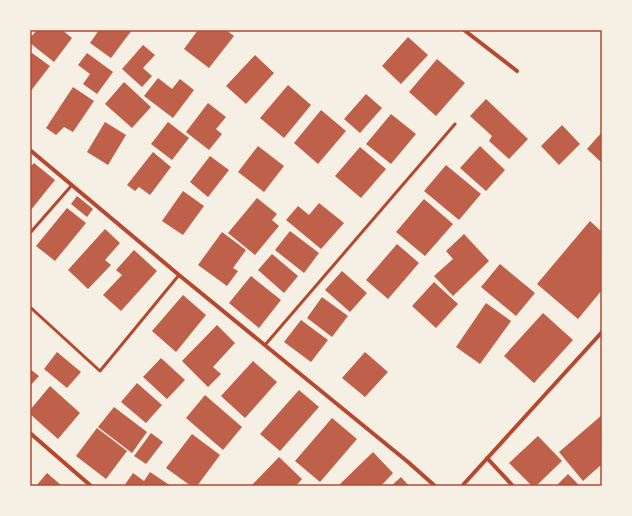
<svg xmlns="http://www.w3.org/2000/svg" width="632" height="516" viewBox="0 0 632 516" font-family="Roboto,sans-serif">
  <rect width="100%" height="100%" fill="#f6efe4"/>
  <path fill="#bf614a" d="M37,30H62L72,38L54,62L30,43V38Z
    M99,30H132L111,58L90,43Z
    M198,30H226L234,36L209,68L184,49Z
    M408,37L428,55L401,84L382,66Z
    M143,45L155,55L143,68L152,76L142,87L122,69Z
    M32,53L50,66L30,92V55Z
    M87,53L113,72L97,94L83,84L90,74L78,65Z
    M255,55L274,73L246,104L226,86Z
    M437,59L465,83L436,116L409,92Z
    M158,78L172,89L180,79L194,90L173,118L144,96Z
    M124,82L151,107L132,128L105,104Z
    M288,85L311,105L284,138L260,118Z
    M73,87L94,101L73,132L64,127L56,135L46,128Z
    M366,94L382,108L360,133L344,119Z
    M486,99L528,139L509,159L489,141L492,136L470,116Z
    M208,103L226,117L216,129L222,134L209,150L186,132Z
    M321,110L346,131L318,164L294,143Z
    M391,114L416,134L391,164L366,144Z
    M105,122L126,135L108,165L87,152Z
    M168,122L189,138L172,160L151,144Z
    M562,125L580,144L559,165L541,146Z
    M602,132V163L587,149Z
    M258,146L284,166L264,192L238,172Z
    M480,146L505,170L486,191L460,168Z
    M360,147L386,169L361,198L335,176Z
    M153,152L171,167L150,195L139,187L135,191L127,185Z
    M210,156L229,170L208,197L190,182Z
    M34,163L55,180L30,211V167Z
    M446,165L481,194L459,220L424,191Z
    M183,191L204,206L183,235L162,221Z
    M77,196L93,209L87,217L71,204Z
    M257,198L277,214L272,220L279,226L255,255L228,233Z
    M424,199L453,224L425,256L396,232Z
    M319,203L344,223L321,249L286,220L298,206L309,215Z
    M67,208L86,223L55,261L36,246Z
    M590,221L602,232V290L578,319L537,284Z
    M105,229L120,243L105,260L111,265L88,289L68,270Z
    M290,231L319,253L304,273L275,250Z
    M222,232L246,250L233,268L238,271L227,286L198,265Z
    M464,234L489,261L453,296L434,276L453,259L446,251Z
    M397,244L419,263L388,299L366,280Z
    M134,250L157,271L121,311L103,295L122,275L116,270Z
    M272,254L298,276L284,293L258,270Z
    M500,264L535,293L516,316L481,287Z
    M342,271L367,293L350,312L325,290Z
    M251,276L281,300L259,328L229,303Z
    M434,282L458,304L436,328L412,306Z
    M183,295L206,315L176,352L152,331Z
    M322,297L348,316L332,337L307,318Z
    M486,303L511,321L480,364L456,347Z
    M543,313L573,340L534,383L504,356Z
    M301,320L328,340L311,362L284,342Z
    M217,325L235,343L213,367L221,374L208,387L182,361Z
    M57,352L81,372L67,388L44,369Z
    M365,352L388,372L365,397L342,378Z
    M161,358L185,380L167,399L143,377Z
    M253,361L277,382L245,418L221,396Z
    M30,369L39,376L30,386Z
    M137,383L162,405L146,423L121,402Z
    M50,386L80,413L58,439L30,414V410Z
    M299,390L319,407L280,451L260,434Z
    M205,395L242,427L223,450L186,418Z
    M114,407L147,432L132,453L98,427Z
    M602,415V464L583,481L559,452Z
    M332,418L357,439L320,482L295,461Z
    M97,428L127,451L106,479L76,456Z
    M151,433L163,442L146,464L134,456Z
    M192,434L220,455L197,486H191L166,468Z
    M538,436L562,461L536,486H532L509,463Z
    M373,452L393,473L381,486H338Z
    M279,457L302,479L296,486H251Z
    M150,472L171,486H124L133,473L144,481Z
    M47,473L62,486H36Z
    M568,474L580,486H556Z
    M401,477L409,486H391Z"/>
  <g fill="none" stroke-linecap="round" stroke-linejoin="round">
    <path stroke="#b5482f" stroke-width="3" d="M30,233L72,185
      M30,307L100,371L179,275
      M265,345L455,124"/>
    <path stroke="#b5482f" stroke-width="4" d="M464,30L517,71
      M30,150L179,275L408,462L435,486
      M30,433L91,486
      M487,458L513,486
      M462,486L602,332"/>
  </g>
  <rect width="632" height="516" fill="none" stroke="#f6efe4" stroke-width="62"/>
  <rect x="31" y="31" width="570" height="454" fill="none" stroke="#b5482f" stroke-width="1.5"/>
</svg>
